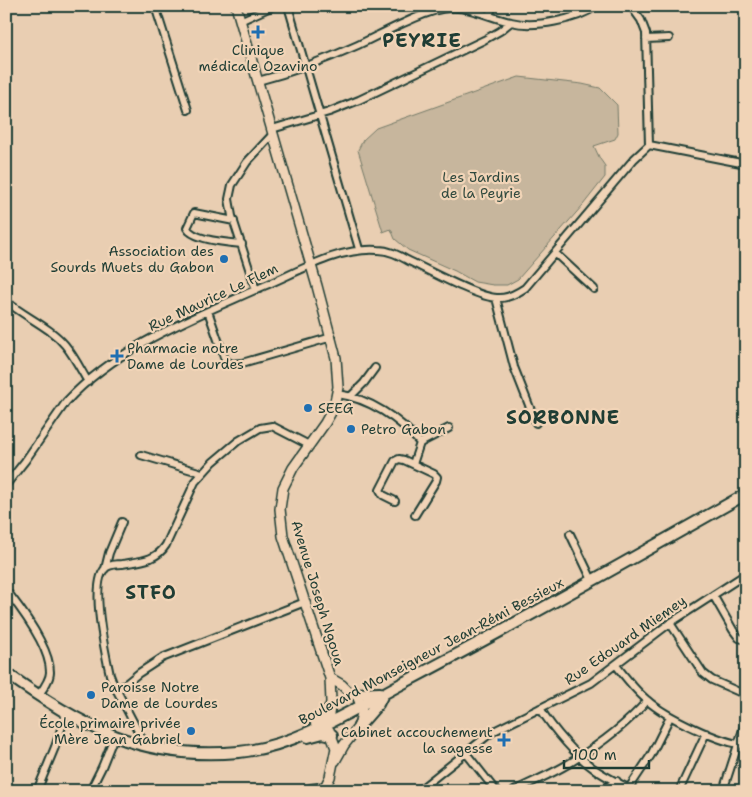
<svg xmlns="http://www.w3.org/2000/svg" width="752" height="797" viewBox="0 0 752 797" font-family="'Shantell Sans',sans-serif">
  <rect width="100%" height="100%" fill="#e9ceb2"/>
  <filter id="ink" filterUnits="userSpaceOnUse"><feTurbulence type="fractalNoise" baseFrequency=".02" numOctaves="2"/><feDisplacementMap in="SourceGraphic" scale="10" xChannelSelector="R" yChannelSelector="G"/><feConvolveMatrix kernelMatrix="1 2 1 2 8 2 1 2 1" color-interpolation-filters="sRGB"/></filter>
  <g filter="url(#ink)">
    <path fill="#c7b69d" stroke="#737a68" d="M519,77L582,84L600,88L617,105L618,133L615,139L594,146L600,159L605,166V177L583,205L518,279L507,285H493L475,282L455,271L408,250L395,239L391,229L383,232L358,150L363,140L376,128Z"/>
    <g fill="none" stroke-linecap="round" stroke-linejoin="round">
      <g stroke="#1f3d34" stroke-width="10">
        <path id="minor" d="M155,6L188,110
          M288,6L359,249
          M489,15L493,6
          M240,21L273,6
          M646,39L669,38
          M258,81C293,72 325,60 358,45C380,35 426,9 449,8C471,6 490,18 511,22C534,28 577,20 596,6
          M272,129L329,112L359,100L484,40L500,31L511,22
          M649,145L746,164
          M234,221L194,213L187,228C193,240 229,243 242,244
          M555,253L594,289
          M256,290L232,216L229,199L232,185L247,162L273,134
          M496,298L514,367L536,423
          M6,301C25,317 50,327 65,345C74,356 81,370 88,382
          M208,311L225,360L231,364L242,363L332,337
          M337,394C369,398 400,419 420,443
          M351,396L364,383L375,368
          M420,443L449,428
          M141,455L202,473
          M413,464L420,443
          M6,485L25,461L66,402C119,345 195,317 264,286C300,271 339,247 378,250C389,250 398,255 407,260C426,269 479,298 497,298C507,299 516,294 525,288L634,159L649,145L646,33L641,20L631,6
          M395,501L383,495L380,490L395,461L399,459L404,460L434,474L437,477L436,481L415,515
          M570,534L592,580
          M105,569L109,553L122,522
          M10,595C24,613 50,648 50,672C50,680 43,689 38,696
          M713,595L733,630L739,638L746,640
          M670,623L703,673L712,680L746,695
          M616,665C625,677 635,690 647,700C664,716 722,744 746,745
          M117,691L139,673L162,658L305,602
          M540,708C552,728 579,760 599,772C610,779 622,785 634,791
          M141,745L142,739L140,735L113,683L110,675C106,656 88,579 107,567C112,564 117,564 122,564C140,561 156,561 166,545L195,482L213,462L238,441L260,428L272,426L309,445
          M466,753L496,791
          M629,788L651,755L670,717
          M37,791L55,747L66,714
          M90,791L102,767L114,737
          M305,791L311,788L326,786
          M418,791L492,732L591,683L670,623L746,574
          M514,791C533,781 555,773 573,761C599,745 626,725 647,701
          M600,791L617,781
          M679,791L706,733
          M723,791L746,720"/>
      </g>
      <g stroke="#1f3d34" stroke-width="12">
        <path id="secondary" d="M236,6L317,286L336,358L338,387L334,407L325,423L293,468L283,488L280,509L283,536L330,678L331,702L329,714
          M330,678L342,685L349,692L357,696L361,705L362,713L359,726L344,745L335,761
          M323,791L330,777L336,748L329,730"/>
      </g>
      <g stroke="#1f3d34" stroke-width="14">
        <path id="primary" d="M6,673C82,727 143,761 239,752C295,747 356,708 405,682C520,622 633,558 746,494
          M354,694L380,693
          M316,724L329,709
          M359,726L378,704L383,694
          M308,737L323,733L332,735"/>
      </g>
      <use href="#minor" stroke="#f1d4b7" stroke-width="6"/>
      <use href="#secondary" stroke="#f1d4b7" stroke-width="9"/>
      <use href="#primary" stroke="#f1d4b7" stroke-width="10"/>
    </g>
  </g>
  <g fill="#1f6fb2" stroke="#f1d4b7" stroke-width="2">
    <path d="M255.5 24.5h5v5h5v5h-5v5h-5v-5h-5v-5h5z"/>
    <circle cx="224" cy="259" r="5"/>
    <path d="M114.5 348.5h5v5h5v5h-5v5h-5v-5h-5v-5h5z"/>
    <circle cx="308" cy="408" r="5"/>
    <circle cx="351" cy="429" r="5"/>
    <circle cx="91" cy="695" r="5"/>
    <circle cx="191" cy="731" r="5"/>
    <path d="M501.5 732.5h5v5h5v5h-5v5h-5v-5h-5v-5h5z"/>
  </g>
  <g text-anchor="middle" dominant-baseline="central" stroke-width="4.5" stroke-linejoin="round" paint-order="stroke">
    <g font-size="14" fill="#1f3d34" stroke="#f1d4b7" text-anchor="start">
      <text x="258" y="50" text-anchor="middle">Clinique<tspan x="258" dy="16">médicale Ozavino</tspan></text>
      <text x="214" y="251" text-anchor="end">Association des<tspan x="214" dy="16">Sourds Muets du Gabon</tspan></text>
      <text x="127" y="348">Pharmacie notre<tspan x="127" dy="16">Dame de Lourdes</tspan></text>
      <text x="318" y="408">SEEG</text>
      <text x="361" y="429">Petro Gabon</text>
      <text x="101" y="687">Paroisse Notre<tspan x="101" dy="16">Dame de Lourdes</tspan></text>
      <text x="181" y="723" text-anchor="end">École primaire privée<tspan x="181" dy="16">Mère Jean Gabriel</tspan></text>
      <text x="493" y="732" text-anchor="end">Cabinet accouchement<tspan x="493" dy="16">la sagesse</tspan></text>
    </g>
    <g font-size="14" fill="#30493e" stroke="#f1d4b7">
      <text x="481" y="177">Les Jardins<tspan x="481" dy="16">de la Peyrie</tspan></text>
    </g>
    <g font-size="14" fill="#1f3d34" stroke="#f1d4b7">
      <text transform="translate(213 297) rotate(-25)">Rue Maurice Le Flem</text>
      <text transform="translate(318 593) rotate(73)">Avenue Joseph Ngoua</text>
      <text transform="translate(625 640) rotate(-35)">Rue Edouard Miemey</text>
      <text transform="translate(431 651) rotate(-28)">Boulevard Monseigneur Jean-Rémi Bessieux</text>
    </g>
    <g font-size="19" font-weight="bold" letter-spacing="1" fill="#1f3d34" stroke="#f1d4b7">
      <text x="422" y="40">PEYRIE</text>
      <text x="563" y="417">SORBONNE</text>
      <text x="151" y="592">STFO</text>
    </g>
  </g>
  <rect width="752" height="797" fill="none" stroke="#f1d4b7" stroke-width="25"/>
  <rect x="12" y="12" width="727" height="772" fill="none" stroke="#1f3d34" stroke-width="2" filter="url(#ink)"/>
  <path d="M564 760v8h85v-8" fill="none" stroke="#1f3d34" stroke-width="2.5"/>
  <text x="572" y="760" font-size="15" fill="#1f3d34" stroke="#f1d4b7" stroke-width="4" paint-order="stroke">100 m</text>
</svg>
